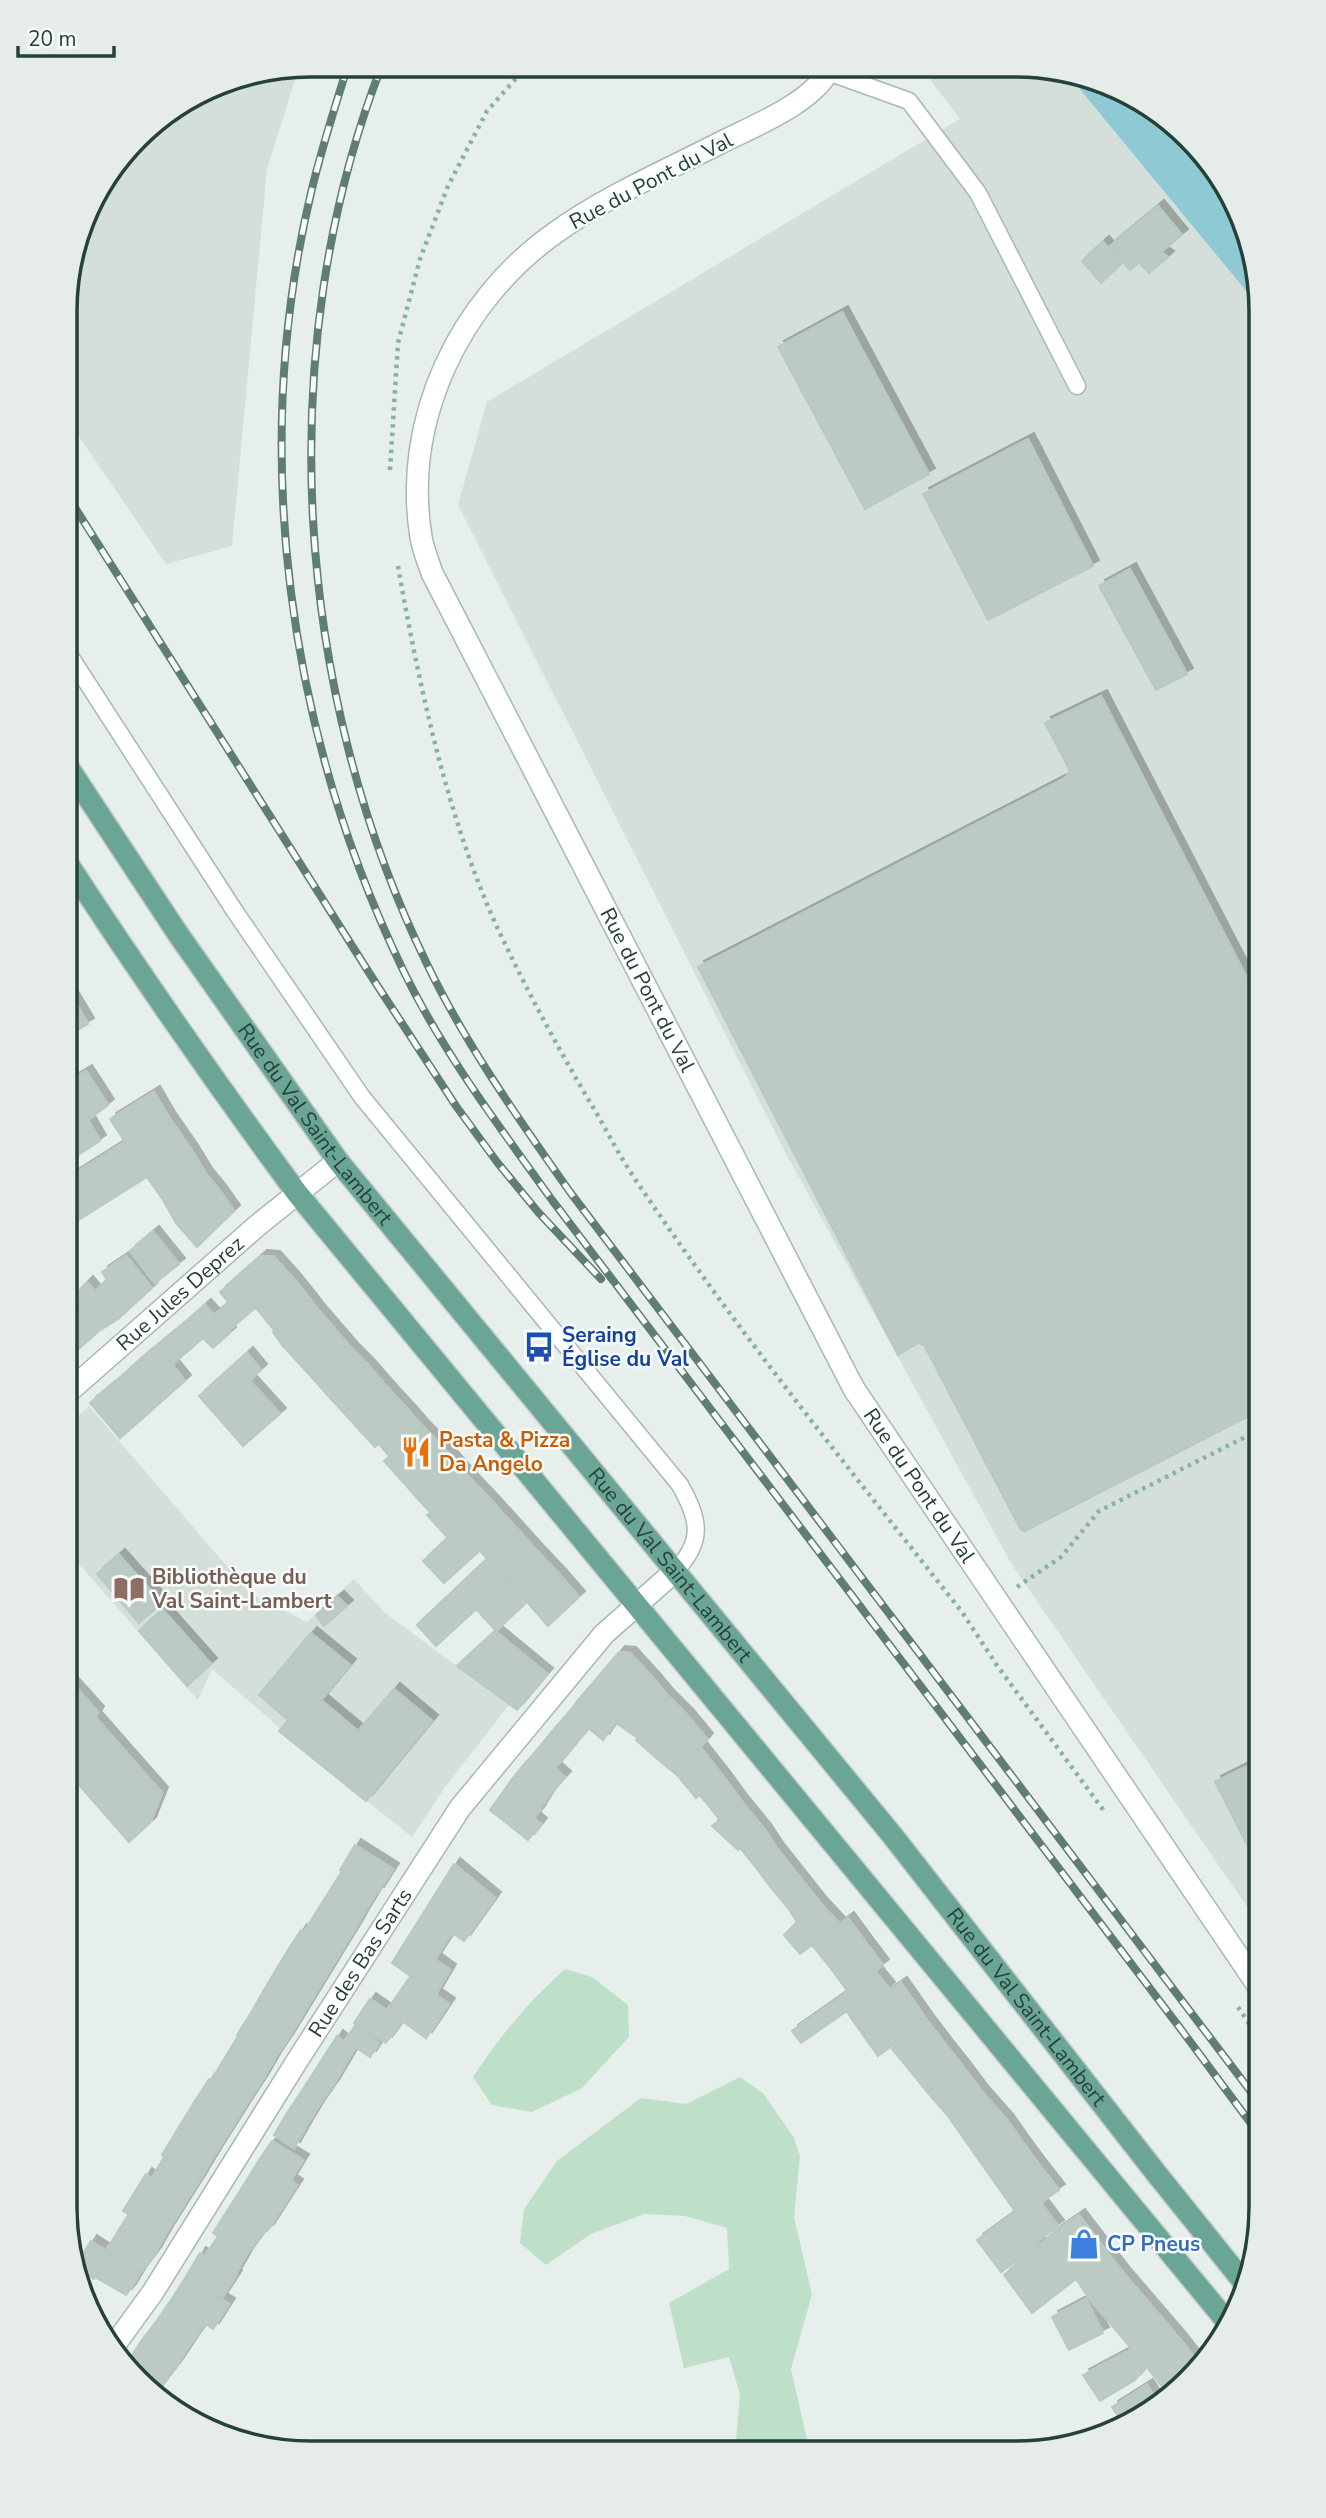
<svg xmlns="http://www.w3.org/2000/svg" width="1326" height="2518" viewBox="0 0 1326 2518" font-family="'Nunito Sans',sans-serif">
  <defs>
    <filter id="shadow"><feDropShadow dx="6" dy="-6" stdDeviation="0" flood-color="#0004"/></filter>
  </defs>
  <rect width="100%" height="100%" fill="#e6efeb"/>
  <path fill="#d4dfda" d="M299,67L267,169L232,546L166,564L67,419V280L90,202L148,126L217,83Z
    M922,69L1064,70L1261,309V1927L1012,1565L783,1148L458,505L487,402L960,119Z
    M89,1406L250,1593L307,1622L354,1579L384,1612L509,1705L445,1787L412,1837L279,1731L280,1728L212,1669L198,1700L65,1548L66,1426Z"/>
  <path fill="#bfe0c8" d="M565,1969L592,1977L628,2005L629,2037L582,2088L532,2112L492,2105L473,2077C499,2037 529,2001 565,1969Z
    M740,2077L763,2093L794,2138L800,2156L794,2217L812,2294L791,2369L810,2453L735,2452L740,2394L729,2357L684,2368L669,2303L729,2269L727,2228L685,2216L644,2214L591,2234L546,2265L520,2243L524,2209L557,2161L641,2098L686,2104Z"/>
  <path fill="#8ec9d4" d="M1064,70L1177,126L1248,232L1261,309Z"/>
  <path fill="#bbcac4" stroke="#b8c9c2" stroke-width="2" filter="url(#shadow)" d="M1158,206L1182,235L1161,252L1157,249L1130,270L1110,246Z
    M1103,242L1122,263L1101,283L1082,261Z
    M1157,249L1168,257L1149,273L1140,263Z
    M842,312L929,474L865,509L778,347Z
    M1028,439L1093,566L988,620L923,494Z
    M1130,569L1187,674L1156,690L1099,586Z
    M1101,696L1261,1005V1410L1025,1531L1021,1530L924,1345L918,1343L898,1355L698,967L1065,778L1070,771L1045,723Z
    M66,987L88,1024L66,1037Z
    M86,1071L108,1105L88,1120L100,1141L66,1163V1083Z
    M154,1092L168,1116L125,1142L110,1119Z
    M168,1116L192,1151L147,1177L125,1142Z
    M125,1142L147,1177L66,1228V1179Z
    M192,1151L206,1174L163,1200L147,1177Z
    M206,1174L220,1191L176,1223L163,1200Z
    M220,1191L234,1211L197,1247L176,1223Z
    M153,1232L179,1264L155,1283L130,1251Z
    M126,1256L152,1288L118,1319L94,1292L107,1280L102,1272Z
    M261,1256L274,1257L292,1277L253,1310L230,1283Z
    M292,1277L310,1299L274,1330L256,1308Z
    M87,1282L118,1319L99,1331L71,1299Z
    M230,1283L253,1310L228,1331L214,1315L229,1303L220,1292Z
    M71,1299L99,1331L81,1347L66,1329V1304Z
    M310,1299L320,1312L282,1345L273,1332Z
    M205,1305L230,1333L213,1348L203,1338L188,1351L173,1333Z
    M320,1312L352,1349L316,1382L282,1345Z
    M66,1329L81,1347L66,1360Z
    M173,1333L188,1351L172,1365L157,1346Z
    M157,1346L185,1381L161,1402L133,1366Z
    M352,1349L367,1364L330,1398L316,1382Z
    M247,1353L261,1370L214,1413L199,1396Z
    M367,1364L381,1380L344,1413L330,1398Z
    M133,1366L161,1402L141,1420L112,1385Z
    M381,1380L397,1398L361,1432L344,1413Z
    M250,1381L280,1414L243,1446L214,1413Z
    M112,1385L141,1420L120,1438L90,1403Z
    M397,1398L411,1413L375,1447L361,1432Z
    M411,1413L423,1427L390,1457L378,1443Z
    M423,1427L442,1446L403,1482L384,1461Z
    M442,1446L455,1461L416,1497L403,1482Z
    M455,1461L468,1476L430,1512L416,1497Z
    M468,1476L490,1499L448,1538L427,1515Z
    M490,1499L511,1522L476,1554L455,1531Z
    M511,1522L519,1531L487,1559L480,1551Z
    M455,1531L476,1554L444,1583L423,1561Z
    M519,1531L538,1552L507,1581L487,1559Z
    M538,1552L558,1573L527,1602L507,1581Z
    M119,1555L162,1603L139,1623L97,1574Z
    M487,1559L507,1581L436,1646L417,1625Z
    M558,1573L579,1597L548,1626L527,1602Z
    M507,1581L527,1602L496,1631L476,1609Z
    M338,1597L347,1606L324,1626L316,1615Z
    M163,1610L211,1664L187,1686L139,1631Z
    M495,1631L547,1674L517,1710L457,1666Z
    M311,1633L350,1665L321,1700L358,1731L394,1689L432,1721L366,1801L279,1731L288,1720L259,1695Z
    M619,1652L630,1653L639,1663L611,1699L591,1685Z
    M639,1663L652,1677L625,1711L611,1699Z
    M652,1677L668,1696L638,1738L616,1723Z
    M69,1680L98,1712L95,1717L162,1793L150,1823L129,1842L65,1769V1740L68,1737L65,1734V1683Z
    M591,1685L625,1711L612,1727L578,1700Z
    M668,1696L687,1715L654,1756L636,1740Z
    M578,1700L612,1727L603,1740L569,1712Z
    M569,1712L588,1729L573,1746L554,1729Z
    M687,1715L707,1739L677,1775L654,1756Z
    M554,1729L573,1746L555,1768L536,1751Z
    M701,1748L723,1776L696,1798L677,1775Z
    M536,1751L565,1777L550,1794L520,1769Z
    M1261,1759V1872L1215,1782Z
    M520,1769L550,1794L540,1809L510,1782Z
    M723,1776L742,1802L720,1820L699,1794Z
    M510,1782L540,1810L534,1818L541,1824L528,1840L490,1810Z
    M742,1802L765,1830L738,1850L712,1826Z
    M765,1830L776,1847L754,1865L741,1849Z
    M355,1845L393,1869L378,1893L340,1870Z
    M776,1847L795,1871L772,1889L754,1865Z
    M454,1864L495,1898L464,1941L424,1912Z
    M342,1871L377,1892L364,1913L330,1890Z
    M795,1871L810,1890L788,1908L772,1889Z
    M330,1890L364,1913L355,1929L320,1906Z
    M810,1890L822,1905L797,1922L788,1908Z
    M822,1905L840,1924L800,1954L784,1935L797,1922Z
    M320,1906L355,1929L339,1955L304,1932Z
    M424,1912L452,1933L435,1959L407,1939Z
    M848,1918L867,1944L832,1970L812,1945Z
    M301,1930L339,1955L322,1983L283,1958Z
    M407,1939L450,1970L436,1994L392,1963Z
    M867,1944L883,1965L848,1992L832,1970Z
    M283,1958L322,1983L303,2014L264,1990Z
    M876,1972L889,1988L851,2018L847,2011L801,2043L792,2031Z
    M410,1977L449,2004L426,2038L387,2010Z
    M901,1983L927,2020L878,2056L851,2018Z
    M264,1990L303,2014L289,2037L251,2013Z
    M370,1999L402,2021L386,2043L354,2023Z
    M251,2013L289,2037L275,2058L237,2035Z
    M927,2020L946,2045L911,2072L892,2049Z
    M355,2026L379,2043L370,2057L345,2040Z
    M238,2036L275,2058L263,2079L226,2056Z
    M337,2036L354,2050L334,2084L314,2072Z
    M946,2045L962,2065L927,2092L911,2072Z
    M226,2056L263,2079L248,2102L212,2079Z
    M962,2065L983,2093L948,2116L927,2092Z
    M314,2072L334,2084L320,2104L301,2092Z
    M209,2079L248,2102L233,2126L193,2104Z
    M301,2092L320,2104L307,2125L287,2113Z
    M983,2093L1007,2120L969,2146L948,2116Z
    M193,2104L233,2126L217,2151L179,2127Z
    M287,2113L307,2125L294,2148L274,2135Z
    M1007,2120L1021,2140L983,2166L969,2146Z
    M179,2127L217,2151L201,2178L162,2155Z
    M1021,2140L1038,2163L1000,2190L983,2166Z
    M272,2141L303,2160L291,2180L259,2160Z
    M164,2157L201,2178L187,2200L152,2178Z
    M259,2160L297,2185L282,2208L245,2183Z
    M1038,2163L1059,2190L1019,2217L1000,2190Z
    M146,2174L187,2200L167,2232L143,2217L140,2221L123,2211Z
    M245,2183L282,2208L268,2230L261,2235L227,2211Z
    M1040,2202L1058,2226L1037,2241L1019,2217Z
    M227,2211L261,2235L247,2254L213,2233Z
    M1016,2212L1039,2244L1001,2272L977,2240Z
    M129,2214L140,2221L143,2217L167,2232L155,2253L118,2231Z
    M1079,2215L1111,2257L1089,2273L1056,2231Z
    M118,2231L155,2253L140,2273L108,2253L107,2249Z
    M1056,2231L1089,2273L1076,2279L1032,2313L1004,2275Z
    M218,2236L247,2254L235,2275L205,2256Z
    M91,2241L140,2273L131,2288L100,2270L94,2279L75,2267Z
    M200,2253L236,2276L222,2298L185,2278Z
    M1111,2257L1125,2275L1088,2297L1076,2279L1089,2273Z
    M100,2270L131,2288L126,2295L95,2277Z
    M1125,2275L1181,2340L1146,2366L1088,2297Z
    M185,2278L229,2304L213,2329L171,2300Z
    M1086,2299L1103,2333L1069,2350L1052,2317Z
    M171,2300L205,2324L192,2342L158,2319Z
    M158,2319L192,2342L176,2366L142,2340Z
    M142,2340L176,2366L159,2388L128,2361Z
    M1181,2340L1201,2366L1169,2396L1146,2366Z
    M1132,2349L1146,2366L1135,2380L1100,2401L1083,2375Z
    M131,2366L159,2388L154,2395L149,2392Z
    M1147,2385L1159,2404L1152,2411L1124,2425L1112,2407Z"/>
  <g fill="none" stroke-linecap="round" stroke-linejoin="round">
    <g stroke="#a8b8b2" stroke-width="19">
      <path id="service" d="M828,72L909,101L978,193L1077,386
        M66,650L234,910L362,1097L680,1485C699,1519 705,1541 674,1572"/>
    </g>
    <g stroke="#a8b8b2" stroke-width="24">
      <g id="minor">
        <path id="s1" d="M830,68C814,103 751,127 718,144C663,172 605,197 555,233C459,301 402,420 421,537C423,549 428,561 432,573L854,1389L1261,1990"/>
        <path id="s2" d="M66,1394L258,1225L338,1161"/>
        <path id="s3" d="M116,2343L153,2292L297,2061L460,1808L604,1634L674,1572"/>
      </g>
    </g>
    <g stroke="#c2cac8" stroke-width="24">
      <g id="primary">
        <path id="s4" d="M66,764L178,934L338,1161L892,1835L1156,2173L1246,2285"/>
        <path d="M66,861C140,974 217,1085 297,1193L1229,2324"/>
      </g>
    </g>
    <path stroke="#86b3a5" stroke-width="4.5" stroke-dasharray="3.5 5" stroke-linecap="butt" d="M390,470L398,343L420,259L448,186L487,111L527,66
      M398,566C419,685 447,817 497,927C527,991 561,1054 597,1114C610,1137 622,1160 637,1182C737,1331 851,1471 962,1612L996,1664L1104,1811
      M1017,1587L1061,1557L1099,1511L1261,1429
      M1238,2007L1261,2042"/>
    <use href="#service" stroke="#fff" stroke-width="16"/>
    <use href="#minor" stroke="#fff" stroke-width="21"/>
    <use href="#primary" stroke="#6aa596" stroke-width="21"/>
    <g stroke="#5f7d75" stroke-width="8">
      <path id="rail" d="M348,65C335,107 321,150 311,193C249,453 288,733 404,972C444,1054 499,1126 552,1200L1180,2028L1261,2137
        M382,65C271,349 294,692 427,964C466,1045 518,1118 570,1192L1261,2105
        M67,495L375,982L456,1106L497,1162L538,1212L601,1279"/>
    </g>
    <use href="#rail" stroke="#f7fbf9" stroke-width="5" stroke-dasharray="16" stroke-linecap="butt"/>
  </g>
  <defs>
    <g id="bus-bare" transform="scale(2.415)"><path d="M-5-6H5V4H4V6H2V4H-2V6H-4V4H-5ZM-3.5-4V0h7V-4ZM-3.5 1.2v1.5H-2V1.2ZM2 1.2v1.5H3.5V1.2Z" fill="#1a4fb4" stroke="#f7fbf9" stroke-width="2.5" paint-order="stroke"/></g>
    <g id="restaurant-bare" transform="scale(2.415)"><path d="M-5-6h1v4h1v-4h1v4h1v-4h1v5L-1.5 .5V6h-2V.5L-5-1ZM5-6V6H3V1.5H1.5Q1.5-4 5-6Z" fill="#e8710a" stroke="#f7fbf9" stroke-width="2.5" paint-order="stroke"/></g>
    <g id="library-bare" transform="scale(2.415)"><path d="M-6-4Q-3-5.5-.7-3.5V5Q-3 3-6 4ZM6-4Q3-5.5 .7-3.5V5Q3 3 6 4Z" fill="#8d6e63" stroke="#f7fbf9" stroke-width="2.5" paint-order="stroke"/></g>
    <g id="shop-bare" transform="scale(2.415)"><path d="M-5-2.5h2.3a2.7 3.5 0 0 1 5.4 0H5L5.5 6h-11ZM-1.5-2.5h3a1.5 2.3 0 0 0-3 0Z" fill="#3f7fe0" stroke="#f7fbf9" stroke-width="2.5" paint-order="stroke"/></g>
  </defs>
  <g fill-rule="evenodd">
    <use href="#bus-bare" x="539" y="1347"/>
    <use href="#restaurant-bare" x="416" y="1452"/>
    <use href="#library-bare" x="129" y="1589"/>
    <use href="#shop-bare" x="1084" y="2244"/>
  </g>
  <g text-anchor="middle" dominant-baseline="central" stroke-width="5" stroke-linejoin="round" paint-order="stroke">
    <g font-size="21" fill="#24423a" stroke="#f7fbf9">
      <text transform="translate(651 181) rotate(-28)">Rue du Pont du Val</text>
      <text stroke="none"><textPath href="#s1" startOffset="1180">Rue du Pont du Val</textPath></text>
      <text stroke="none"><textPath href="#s4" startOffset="438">Rue du Val Saint-Lambert</textPath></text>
      <text stroke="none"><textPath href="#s2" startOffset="152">Rue Jules Deprez</textPath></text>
      <text stroke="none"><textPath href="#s1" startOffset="1746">Rue du Pont du Val</textPath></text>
      <text stroke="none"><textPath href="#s4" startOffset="1004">Rue du Val Saint-Lambert</textPath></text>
      <text stroke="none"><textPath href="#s3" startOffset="452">Rue des Bas Sarts</textPath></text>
      <text stroke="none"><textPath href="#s4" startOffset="1572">Rue du Val Saint-Lambert</textPath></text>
    </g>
    <g font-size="21" font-weight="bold" fill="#164399" stroke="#f7fbf9" text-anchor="start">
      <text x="562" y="1335">Seraing<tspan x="562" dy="24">Église du Val</tspan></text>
    </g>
    <g font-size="21" font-weight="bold" fill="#c56008" stroke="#f7fbf9" text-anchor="start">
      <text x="439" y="1440">Pasta &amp; Pizza<tspan x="439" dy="24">Da Angelo</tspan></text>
    </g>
    <g font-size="21" font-weight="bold" fill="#785e54" stroke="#f7fbf9" text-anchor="start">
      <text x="152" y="1577">Bibliothèque du<tspan x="152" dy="24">Val Saint-Lambert</tspan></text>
    </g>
    <g font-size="21" font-weight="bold" fill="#366cbe" stroke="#f7fbf9" text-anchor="start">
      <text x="1107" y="2244">CP Pneus</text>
    </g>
  </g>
  <path d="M0 0H1326V2518H0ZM311 77H1015A234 234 0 0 1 1249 311V2207A234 234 0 0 1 1015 2441H311A234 234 0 0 1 77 2207V311A234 234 0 0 1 311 77Z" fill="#e6ecea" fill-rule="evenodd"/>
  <path fill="none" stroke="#24423a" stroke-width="3.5" d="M311 77H1015A234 234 0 0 1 1249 311V2207A234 234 0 0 1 1015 2441H311A234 234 0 0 1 77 2207V311A234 234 0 0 1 311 77Z"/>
  <path d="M18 46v10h96v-10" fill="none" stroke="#24423a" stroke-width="3.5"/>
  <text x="28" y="46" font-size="21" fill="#24423a" stroke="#f7fbf9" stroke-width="5" paint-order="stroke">20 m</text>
</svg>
